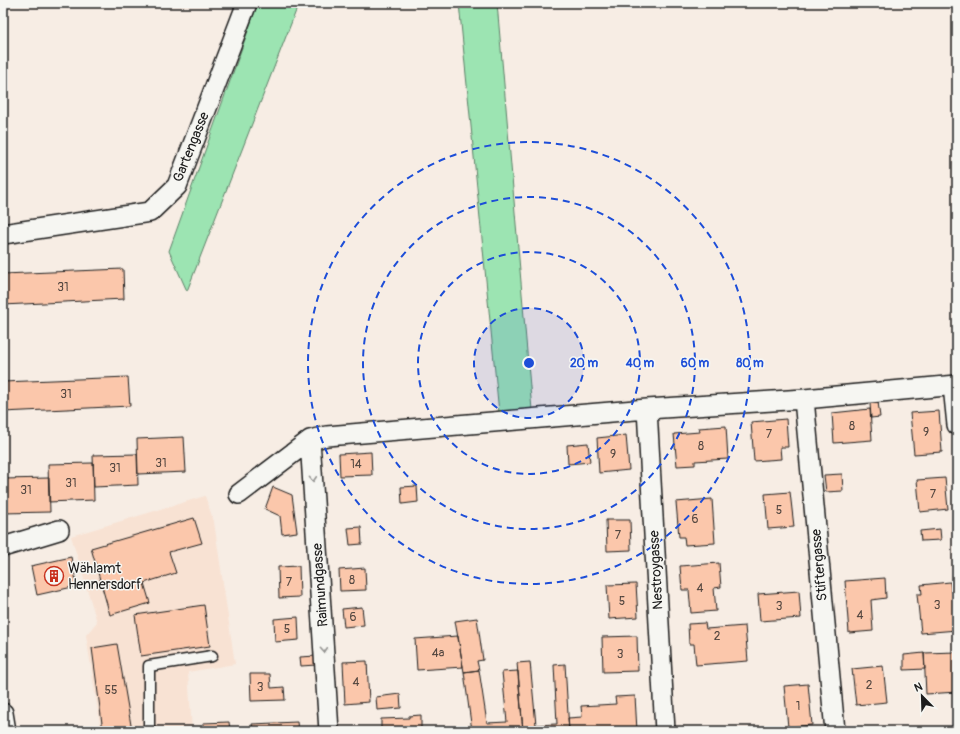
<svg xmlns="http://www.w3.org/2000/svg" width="960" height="734" viewBox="0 0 960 734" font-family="Pangolin,sans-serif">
  <rect width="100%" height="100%" fill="#f7ede4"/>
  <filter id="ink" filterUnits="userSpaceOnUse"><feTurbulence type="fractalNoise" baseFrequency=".025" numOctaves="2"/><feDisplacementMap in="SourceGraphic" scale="8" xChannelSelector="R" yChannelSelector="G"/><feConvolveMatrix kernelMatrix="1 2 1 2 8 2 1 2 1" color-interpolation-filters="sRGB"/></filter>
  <g filter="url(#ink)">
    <path fill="#f8e2d3" d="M205,496L214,522L235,664L188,672L192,731H101L86,635L97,622L71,536Z"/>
    <path fill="#9ce4b2" stroke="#5c8067" d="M258,3H299L187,291L169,251Z
      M459,3H497L532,410L499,413Z"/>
    <path fill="#fbc7ab" stroke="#1c1c1c" d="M123,269L124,299L3,305V274Z
      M128,377L130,406L3,412V382Z
      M878,402L880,417L871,418L870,403Z
      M870,409L872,440L834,443L832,413Z
      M939,411L942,452L914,454L910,413Z
      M786,419L788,447H780L781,459L754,461L751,422Z
      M726,426L728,459L695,461V465L677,466L674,434L700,432L699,428Z
      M626,435L629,470L599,473L597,438Z
      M184,437L186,472L138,474L137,439Z
      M588,443L590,462L568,464L567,445Z
      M371,452L372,475L340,476L339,454Z
      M137,454L138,485L94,487L93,455Z
      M93,463L94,500L49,502L48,464Z
      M842,474L843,491L826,492L824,475Z
      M49,478L50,512L3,513V479Z
      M945,478L948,509L920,512L917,480Z
      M417,486L418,502L402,504L401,487Z
      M273,487L292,495L297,532L282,534L280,516L265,509Z
      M790,492L794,527L768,529L765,494Z
      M712,499L715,543L685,545L684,537H679L676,502Z
      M194,518L202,543L169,552L176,573L144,583L150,603L110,615L91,548Z
      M606,520H630L631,550L607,551Z
      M361,527L362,544L350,545L348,528Z
      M940,529L941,540L921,541L920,531Z
      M71,557L77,586L37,595L31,566Z
      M719,563L721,587L714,588L716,611L691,613L689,590H682L680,566Z
      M299,566L300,597L279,598L278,567Z
      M365,568L366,590L340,591L339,570Z
      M885,578L886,598L871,600L873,631L849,633L845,581Z
      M950,582L951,591H955L957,617V630L921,633L917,594H922L921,585Z
      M636,584L638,617L609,619L607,585Z
      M799,591L801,618L760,621L758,594Z
      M204,605L210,646L141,656L135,615Z
      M362,607L364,625L344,627L342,609Z
      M298,617L299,640L275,642L274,619Z
      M477,618L483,660L477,661L479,670L464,672L455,621Z
      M705,623L706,629L745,626L748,661L696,665L694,644H689L688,624Z
      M458,636L463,667L417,670L415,639Z
      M637,636L638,671L603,672L602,637Z
      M117,644L132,731H103L92,648Z
      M957,652V692L926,694L924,653Z
      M924,653L925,669L904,670V655Z
      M316,656V665L301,666L300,657Z
      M367,661L369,702L345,704L343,662Z
      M530,662L536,725L557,724L554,665L565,664L569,731H523L517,663Z
      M883,666L887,702L856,705L852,669Z
      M479,670L487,723L507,722L502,672L518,671L523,731H472L464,672Z
      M250,674H270L271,688L284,687L285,700L251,701Z
      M808,684L812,725L788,727L784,686Z
      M400,694L401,708L377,710L376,697Z
      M635,696L637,731H569L568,718L582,717L581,706L616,704L615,697Z
      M421,715V731H381V719L409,718V716Z
      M229,722L230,731H203V723Z
      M297,722L298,731H253L252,724Z"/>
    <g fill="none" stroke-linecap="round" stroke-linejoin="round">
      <g stroke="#1c1c1c" stroke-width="13">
        <path id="service" d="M149,731V666L212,656"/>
      </g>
      <g stroke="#1c1c1c" stroke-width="22">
        <path id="minor" d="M3,234L150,212L177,186L247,3
          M953,386L957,425
          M804,399L835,731
          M647,409L665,731
          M310,440L329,731
          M239,494L310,440L327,436L647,409L804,399L957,385
          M3,547L59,530
          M3,713L6,731"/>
      </g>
      <use href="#service" stroke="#f6f6f2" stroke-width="10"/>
      <use href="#minor" stroke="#f6f6f2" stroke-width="19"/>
    </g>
    <defs><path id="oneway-chevron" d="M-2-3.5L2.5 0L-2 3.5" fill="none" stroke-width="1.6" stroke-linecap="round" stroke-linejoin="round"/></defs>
    <g stroke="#949492">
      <use href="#oneway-chevron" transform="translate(313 479) rotate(86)"/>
      <use href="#oneway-chevron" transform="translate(324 650) rotate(86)"/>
    </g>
  </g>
  <circle cx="529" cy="363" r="55" fill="#1d4ed8" fill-opacity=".12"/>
  <g fill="none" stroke="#1d4ed8" stroke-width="2" stroke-dasharray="7 5">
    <circle cx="529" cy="363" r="55"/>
    <circle cx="529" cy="363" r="111"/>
    <circle cx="529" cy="363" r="166"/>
    <circle cx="529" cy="363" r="221"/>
  </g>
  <defs>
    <g id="building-ring" transform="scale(1)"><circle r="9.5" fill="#f6f6f2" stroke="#c8321e" stroke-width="1.5"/><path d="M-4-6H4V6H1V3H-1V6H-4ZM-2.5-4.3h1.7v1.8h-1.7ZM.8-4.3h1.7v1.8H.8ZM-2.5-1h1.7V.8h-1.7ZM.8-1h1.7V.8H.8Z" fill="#c8321e"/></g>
  </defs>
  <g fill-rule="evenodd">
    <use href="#building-ring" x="54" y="576"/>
  </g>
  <g text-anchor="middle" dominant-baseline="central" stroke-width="3" stroke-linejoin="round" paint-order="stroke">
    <g font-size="12" fill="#544740">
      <text x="63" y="287">31</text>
      <text x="66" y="394">31</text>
      <text x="852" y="426">8</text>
      <text x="926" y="432">9</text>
      <text x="769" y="434">7</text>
      <text x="701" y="446">8</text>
      <text x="613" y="454">9</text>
      <text x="161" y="463">31</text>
      <text x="356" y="464">14</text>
      <text x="115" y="468">31</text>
      <text x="71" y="483">31</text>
      <text x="26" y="490">31</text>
      <text x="933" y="494">7</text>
      <text x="779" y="510">5</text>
      <text x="695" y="519">6</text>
      <text x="618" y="535">7</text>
      <text x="352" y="580">8</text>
      <text x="289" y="582">7</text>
      <text x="700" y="588">4</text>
      <text x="622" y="601">5</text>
      <text x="937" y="605">3</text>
      <text x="779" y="606">3</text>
      <text x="860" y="615">4</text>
      <text x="353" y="617">6</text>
      <text x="287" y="629">5</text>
      <text x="717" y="636">2</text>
      <text x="438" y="653">4a</text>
      <text x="620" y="654">3</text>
      <text x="356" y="682">4</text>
      <text x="869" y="685">2</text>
      <text x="260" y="687">3</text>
      <text x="111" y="690">55</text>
      <text x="798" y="706">1</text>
    </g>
    <g font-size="14" fill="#1c1c1c" stroke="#f6f6f2">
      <text transform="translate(191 147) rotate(-68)">Gartengasse</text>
      <text transform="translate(819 565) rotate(-95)">Stiftergasse</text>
      <text transform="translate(656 570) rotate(-93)">Nestroygasse</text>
      <text transform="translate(320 585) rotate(-94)">Raimundgasse</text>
    </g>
    <g font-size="14" fill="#1c1c1c" stroke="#f6f6f2" text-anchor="start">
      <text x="68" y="568">Wählamt<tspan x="68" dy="16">Hennersdorf</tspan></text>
    </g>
  </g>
  <circle cx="529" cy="363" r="6" fill="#1d4ed8" stroke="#f6f6f2" stroke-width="2"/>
  <g font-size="12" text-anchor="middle" font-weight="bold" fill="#1d4ed8" stroke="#f6f6f2" stroke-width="3" stroke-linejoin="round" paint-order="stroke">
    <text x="584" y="367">20 m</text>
    <text x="640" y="367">40 m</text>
    <text x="695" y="367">60 m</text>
    <text x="750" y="367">80 m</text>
  </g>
  <rect width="960" height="734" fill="none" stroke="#f6f6f2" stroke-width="16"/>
  <rect x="8" y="8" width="944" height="718" fill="none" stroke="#1c1c1c" stroke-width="1.5" filter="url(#ink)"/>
  <g transform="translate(922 696) rotate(337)" stroke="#f6f6f2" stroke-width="3" paint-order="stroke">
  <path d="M0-3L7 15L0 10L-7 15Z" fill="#1c1c1c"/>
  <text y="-6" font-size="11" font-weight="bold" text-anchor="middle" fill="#1c1c1c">N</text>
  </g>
</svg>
